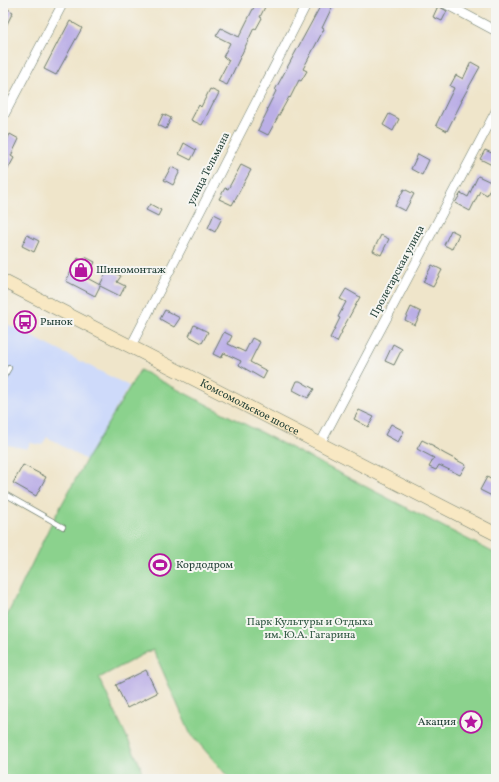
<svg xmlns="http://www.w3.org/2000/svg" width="499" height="782" viewBox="0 0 499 782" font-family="Vollkorn,serif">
  <rect width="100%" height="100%" fill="#f6f6f2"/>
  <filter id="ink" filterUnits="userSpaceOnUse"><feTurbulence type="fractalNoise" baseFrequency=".025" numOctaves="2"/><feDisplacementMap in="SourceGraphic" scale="8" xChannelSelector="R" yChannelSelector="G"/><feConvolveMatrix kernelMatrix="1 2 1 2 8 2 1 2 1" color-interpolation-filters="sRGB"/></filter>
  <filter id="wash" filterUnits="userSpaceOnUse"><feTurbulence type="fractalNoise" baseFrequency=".012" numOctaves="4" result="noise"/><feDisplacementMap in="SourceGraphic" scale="16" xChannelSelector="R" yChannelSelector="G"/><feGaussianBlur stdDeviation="0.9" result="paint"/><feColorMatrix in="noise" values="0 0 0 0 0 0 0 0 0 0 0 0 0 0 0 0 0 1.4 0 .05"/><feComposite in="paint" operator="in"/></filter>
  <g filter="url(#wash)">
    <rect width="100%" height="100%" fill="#efe5ca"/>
    <path fill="#cedafa" d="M3,322L129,386L86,460L47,437L42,445L30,443L27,449L3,444Z"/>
    <path fill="#8bd28d" stroke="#558860" d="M140,370L496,554V779H230L190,733L153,649L99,678L140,765L143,779H3V624L50,526L86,460Z"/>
    <g id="blocks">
      <path fill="#bbafe6" d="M256,3H267L260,17L262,18L256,29L254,28L227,85L218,81L229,60L223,57L230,43L216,36L221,28L239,37Z
        M322,3H334L322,28L324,29L303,69L307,71L301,81L299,80L290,98L289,97L268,135L258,130L268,110L267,109L276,91L275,90Z
        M438,6L447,11L442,21L433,17Z
        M6,8L13,12L3,32V13Z
        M70,21L82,28L56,75L44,69L60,38H61Z
        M471,62L480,67L461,101H462L447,131L436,125L454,88L450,86L456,75L463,79Z
        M210,89L219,93L215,101H214L202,125L191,120L199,105L201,107Z
        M163,114L171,118L166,129L158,125Z
        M389,114L399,119L393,131L383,125Z
        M10,134L19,139L11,156L14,158L3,178V148Z
        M184,143L196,150L191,160L179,154Z
        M485,150L496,155V167L480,159Z
        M418,154L429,160L422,175L411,169Z
        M241,165L251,170L232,205L219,199L225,188L228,189Z
        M171,167L180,171L173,185L164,180Z
        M478,176L493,183L487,195L480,191L470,211L455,203L461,193L468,197Z
        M404,189L414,194L405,211L395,206Z
        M150,204L161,210L158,216L146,210Z
        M214,214L222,218L215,232L208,228Z
        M451,230L459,234L452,249L444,245Z
        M27,235L39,241L34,252L22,246Z
        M381,235L389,239L381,255L373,251Z
        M85,257L95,262L87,278L100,285L108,269L121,276L117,282L125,286L120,296L100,286L95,296L66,281L78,258L83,261Z
        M432,265L442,270L433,287L423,282Z
        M346,289L360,297L341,332H342L337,342L330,338L340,318L338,317L346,302L340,299Z
        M411,307L421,312L415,325L405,320Z
        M165,310L180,318L174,327L160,319Z
        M194,325L208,332L202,343L189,336Z
        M224,332L232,336L228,344L245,352L252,338L260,342L250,362L267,371L263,379L239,365L241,361L224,353L221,358L213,354Z
        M393,344L402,349L394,365L385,361Z
        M297,381H300L314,389L308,398L293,390Z
        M359,410L374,417L368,427L354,419Z
        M391,424L404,431L398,442L385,435Z
        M422,440L434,446L433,447L445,454L466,465L460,475L439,465L436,470L429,467L434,458L417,449Z
        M23,465L46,477L36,496L13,483Z
        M487,477L496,482V498L480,490Z
        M146,670L157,693L127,708L116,685Z"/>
    </g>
  </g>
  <g filter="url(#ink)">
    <use href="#blocks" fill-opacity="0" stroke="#687868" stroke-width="1"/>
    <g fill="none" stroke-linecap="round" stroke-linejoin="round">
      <g stroke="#687868" stroke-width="6">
        <path id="lane" d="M3,378L9,368
          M3,493L63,527"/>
      </g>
      <g stroke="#687868" stroke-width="10">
        <path id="street" d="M444,3L496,31
          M3,117L63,3
          M131,346L307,3
          M320,444L496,111"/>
      </g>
      <g stroke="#687868" stroke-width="14">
        <g id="secondary">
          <path id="s1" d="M3,281L496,534"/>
        </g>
      </g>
      <use href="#lane" stroke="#fff" stroke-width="4.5"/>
      <use href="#street" stroke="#fff" stroke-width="9"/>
      <use href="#secondary" stroke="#f8e8c3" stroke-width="13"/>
    </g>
  </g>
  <defs>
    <g id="shop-ring" transform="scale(1.15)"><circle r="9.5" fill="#f6f6f2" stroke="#b5179e" stroke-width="1.5"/><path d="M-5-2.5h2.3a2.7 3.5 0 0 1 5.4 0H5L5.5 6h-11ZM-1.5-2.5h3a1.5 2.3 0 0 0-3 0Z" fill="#b5179e"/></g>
    <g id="bus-ring" transform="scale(1.15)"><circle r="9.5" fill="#f6f6f2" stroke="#b5179e" stroke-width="1.5"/><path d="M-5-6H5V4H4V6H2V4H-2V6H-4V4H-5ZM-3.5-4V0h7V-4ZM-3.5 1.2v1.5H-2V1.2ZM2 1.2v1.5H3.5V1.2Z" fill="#b5179e"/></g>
    <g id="stadium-ring" transform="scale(1.15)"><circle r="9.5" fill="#f6f6f2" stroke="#b5179e" stroke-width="1.5"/><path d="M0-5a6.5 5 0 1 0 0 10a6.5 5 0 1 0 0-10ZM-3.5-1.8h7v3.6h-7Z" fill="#b5179e"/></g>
    <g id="sight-ring" transform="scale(1.15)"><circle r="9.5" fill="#f6f6f2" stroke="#b5179e" stroke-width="1.5"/><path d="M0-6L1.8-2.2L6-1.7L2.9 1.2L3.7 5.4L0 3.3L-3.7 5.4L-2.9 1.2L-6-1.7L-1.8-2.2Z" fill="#b5179e"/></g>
  </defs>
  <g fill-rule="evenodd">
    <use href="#shop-ring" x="81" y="270"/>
    <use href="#bus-ring" x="25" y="322"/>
    <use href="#stadium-ring" x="160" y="565"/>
    <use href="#sight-ring" x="471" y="722"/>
  </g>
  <g text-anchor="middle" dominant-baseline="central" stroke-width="4" stroke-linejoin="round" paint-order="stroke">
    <g font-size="11" fill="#1f3d34" stroke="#f6f6f2">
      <text transform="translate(209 169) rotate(-63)">улица Тельмана</text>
      <text transform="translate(398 272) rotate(-62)">Пролетарская улица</text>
      <text stroke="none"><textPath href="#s1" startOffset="277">Комсомольское шоссе</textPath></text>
    </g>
    <g font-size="11" fill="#1f3d34" stroke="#f6f6f2" text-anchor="start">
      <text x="96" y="270">Шиномонтаж</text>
      <text x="40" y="322">Рынок</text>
      <text x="176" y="565">Кордодром</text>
      <text x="456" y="722" text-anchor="end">Акация</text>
    </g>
    <g font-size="11" fill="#355b46" stroke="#f6f6f2">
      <text x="310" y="622">Парк Культуры и Отдыха<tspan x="310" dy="13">им. Ю.А. Гагарина</tspan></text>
    </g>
  </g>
  <rect width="499" height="782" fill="none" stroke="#f6f6f2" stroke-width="16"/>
</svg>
